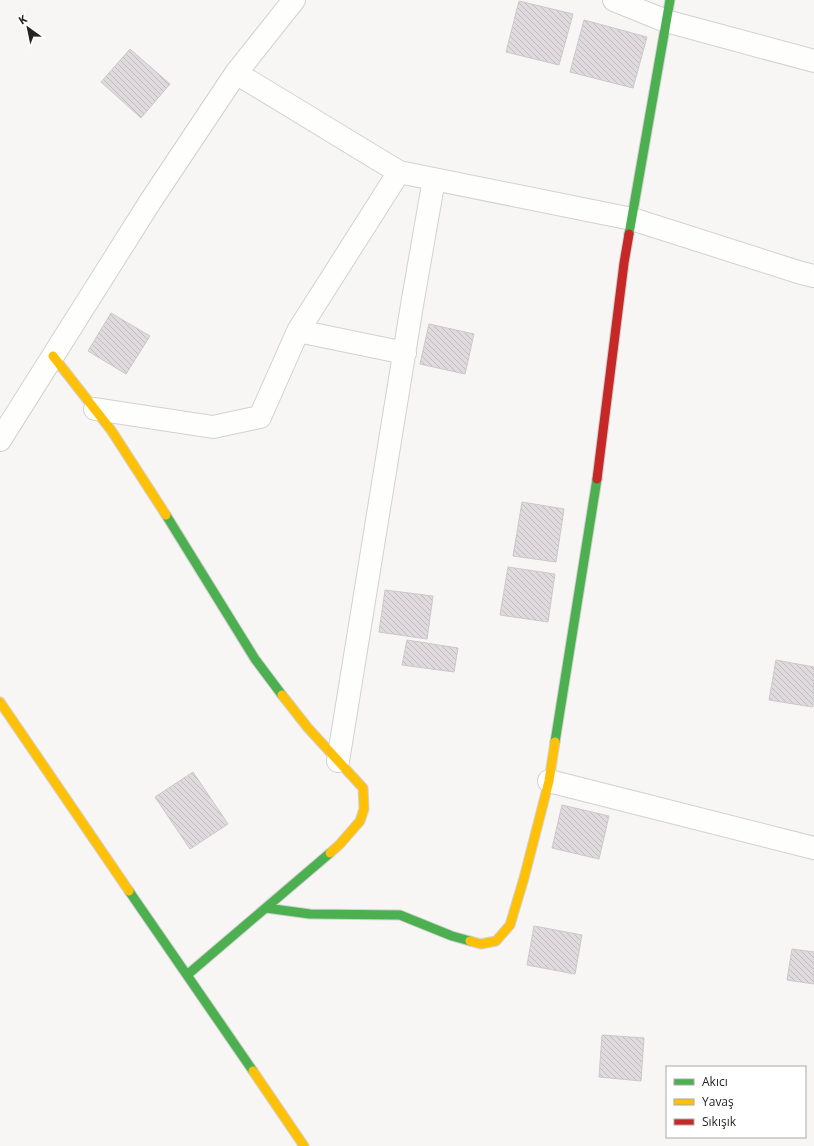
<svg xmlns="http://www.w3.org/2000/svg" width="814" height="1146" viewBox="0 0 814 1146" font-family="'Open Sans',sans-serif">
  <defs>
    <pattern id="building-back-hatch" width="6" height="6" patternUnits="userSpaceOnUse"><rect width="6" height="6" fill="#e0dade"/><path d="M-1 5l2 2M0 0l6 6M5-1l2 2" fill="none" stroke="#c0bbbe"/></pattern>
  </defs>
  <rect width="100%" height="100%" fill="#f8f6f4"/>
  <path fill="url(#building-back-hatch)" stroke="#cac9c9" d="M519,1L573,14L559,65L506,52Z
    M584,20L647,37L633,88L570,72Z
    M130,49L170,84L141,118L101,82Z
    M111,313L150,336L126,374L88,351Z
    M429,324L474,334L465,374L420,364Z
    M522,502L564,509L556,562L513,556Z
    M508,567L555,574L548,622L500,615Z
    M385,590L433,596L427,639L379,632Z
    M407,640L458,648L454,672L402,665Z
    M776,660L814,667L813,707L769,700Z
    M193,772L228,824L190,849L155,797Z
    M562,805L609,816L599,859L552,848Z
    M534,926L582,935L575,974L527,965Z
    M792,949L814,952V984L787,980Z
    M602,1035L644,1038L641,1081L599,1077Z"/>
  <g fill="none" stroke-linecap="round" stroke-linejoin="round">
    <g stroke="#d2d1d0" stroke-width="24">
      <path id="street" d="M614,0L666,21L814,61
        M236,73L399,172L632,219L798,272L814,276
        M298,331L399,172
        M95,409L213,427L260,417L298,331L405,353
        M0,440L150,202L236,73L294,0
        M338,761L412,305L434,179
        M549,781L814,848"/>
    </g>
    <g stroke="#d2d1d0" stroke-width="11">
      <path id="fast" d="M629,234L670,0
        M166,515L255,659L282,695
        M555,742L597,479
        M129,891L253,1071
        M266,908L310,914L400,915L452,936L470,941
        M187,975L330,853"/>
    </g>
    <g stroke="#d2d1d0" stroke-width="11">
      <path id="slow" d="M53,356L111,430L166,515
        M282,695L308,728L363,788L364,809L360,821L340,844L330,853
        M0,702L129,891
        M470,941L481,944L496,941L510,925L524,878L549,781L555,742
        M253,1071L304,1146"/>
    </g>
    <g stroke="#d2d1d0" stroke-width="11">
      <path id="jam" d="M597,479L624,263L629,234"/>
    </g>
    <use href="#street" stroke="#fefefd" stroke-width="22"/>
    <use href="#fast" stroke="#4caf50" stroke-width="9"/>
    <use href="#slow" stroke="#ffc107" stroke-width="9"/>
    <use href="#jam" stroke="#c62828" stroke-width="9"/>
  </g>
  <rect x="666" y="1066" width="140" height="72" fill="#ffffff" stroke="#a8a7a7"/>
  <rect x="674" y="1079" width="20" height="6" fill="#4caf50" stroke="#a8a7a7"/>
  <text x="702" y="1086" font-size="12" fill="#252423">Akıcı</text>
  <rect x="674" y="1099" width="20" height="6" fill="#ffc107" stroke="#a8a7a7"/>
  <text x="702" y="1106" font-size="12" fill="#252423">Yavaş</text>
  <rect x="674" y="1119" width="20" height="6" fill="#c62828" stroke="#a8a7a7"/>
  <text x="702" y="1126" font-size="12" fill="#252423">Sıkışık</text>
  <g transform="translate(28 28) rotate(327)" stroke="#ffffff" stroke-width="3" paint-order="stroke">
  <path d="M0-3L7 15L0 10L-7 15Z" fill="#252423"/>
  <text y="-6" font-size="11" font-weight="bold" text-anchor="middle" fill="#252423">K</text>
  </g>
</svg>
